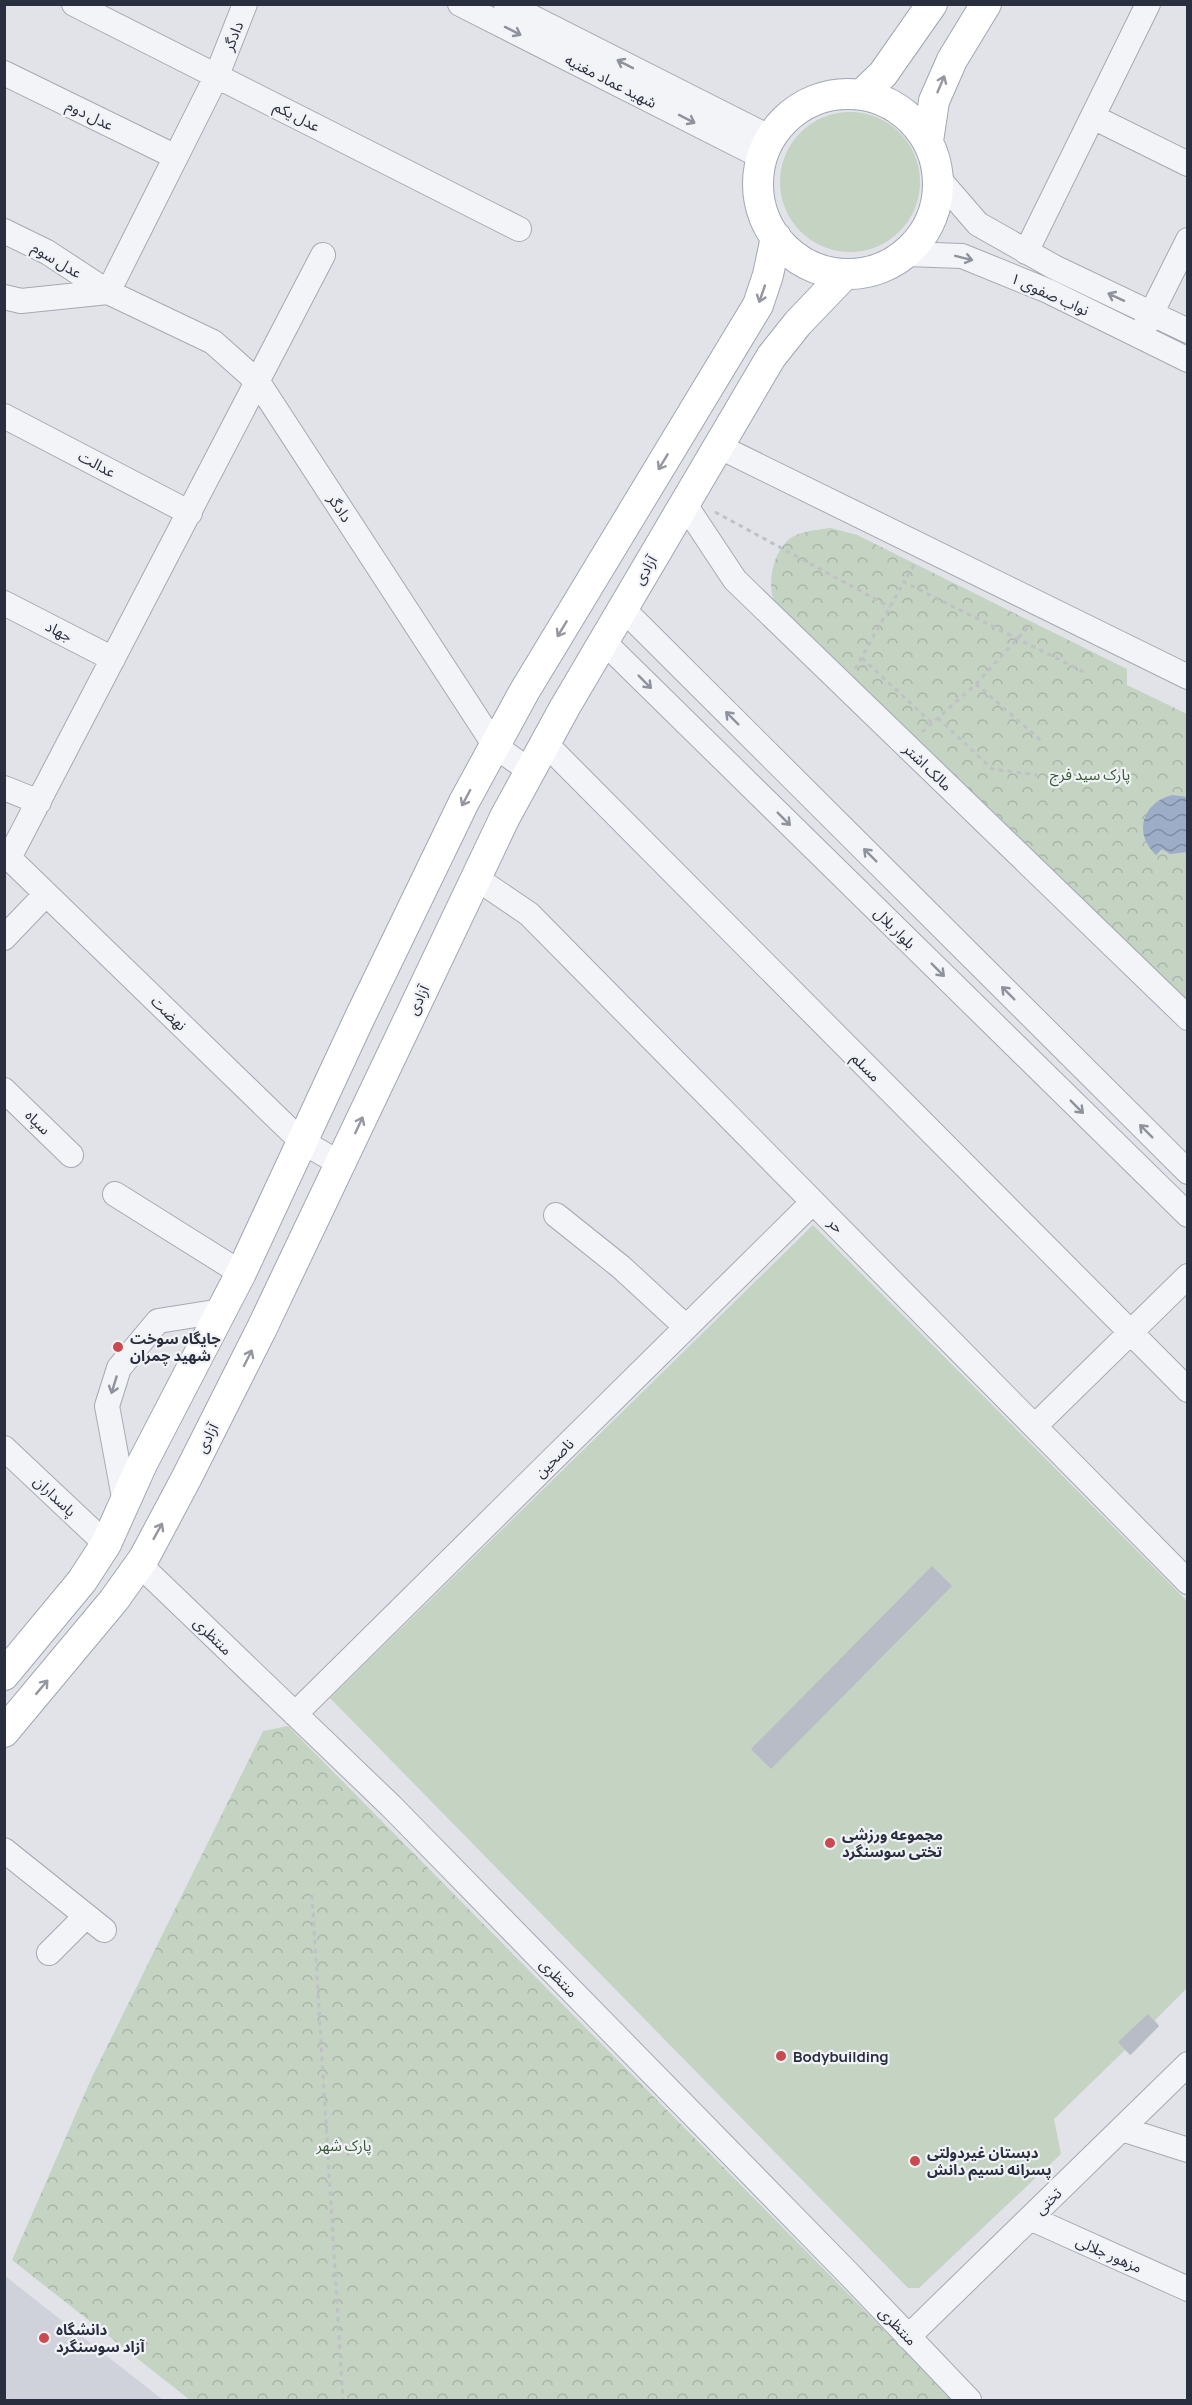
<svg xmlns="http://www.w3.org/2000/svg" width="1192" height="2405" viewBox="0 0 1192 2405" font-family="Manrope,'Noto Sans Arabic',sans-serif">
  <defs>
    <pattern id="park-crowns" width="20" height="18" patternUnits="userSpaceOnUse" patternTransform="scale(1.5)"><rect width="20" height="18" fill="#c4d3c2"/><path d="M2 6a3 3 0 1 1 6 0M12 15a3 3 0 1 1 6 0" fill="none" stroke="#a9b5a8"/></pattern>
    <pattern id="water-waves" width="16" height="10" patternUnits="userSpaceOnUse" patternTransform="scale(1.5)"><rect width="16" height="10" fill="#9dadc8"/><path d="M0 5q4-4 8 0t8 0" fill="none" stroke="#808da4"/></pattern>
  </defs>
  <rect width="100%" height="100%" fill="#e1e3e9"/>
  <path fill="#cfd2db" d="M5,2276L163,2400H5Z"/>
  <path fill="#c4d3c2" d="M780 182a70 70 0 1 1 140 0a70 70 0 1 1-140 0Z
    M813,1225L1187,1601V1988L1155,2020L1159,2026L1131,2055L1125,2050L1054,2119L1061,2154L919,2288H908L330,1698Z"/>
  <path fill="url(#park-crowns)" d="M831,528L857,535L1127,669V685L1187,714V1014L786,623C782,615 775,607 773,598C768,580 773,555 787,541C797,531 817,530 831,528Z
    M288,1726L953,2400H190L12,2260L92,2077L263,1731Z"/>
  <path fill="url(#water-waves)" d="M1172,795L1187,797V852L1170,854L1162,849L1156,855C1133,833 1142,803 1172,795Z"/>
  <path fill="#b8bcc6" d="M932,1566L952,1586L771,1769L751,1749Z
    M1148,2014L1159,2026L1130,2055L1118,2042Z"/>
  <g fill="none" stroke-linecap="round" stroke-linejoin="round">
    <g stroke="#a6a9b3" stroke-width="26">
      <path id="minor" d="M74,4L519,229
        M245,4L217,75L108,292L213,342L258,382L495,746L530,771
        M460,4L762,157
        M506,4L771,138
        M4,73L176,157
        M1093,117L1188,164
        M939,179L978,224L1054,267L1188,331
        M4,231L47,252L108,292
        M1026,252L1148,4
        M906,254L962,256L1048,291L1188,360
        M4,297L21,301L108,292
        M1145,326L1188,240
        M4,416L190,513
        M718,446L1188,677
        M684,503L735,580L1188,1018
        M4,603L113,659
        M622,608L1188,1172
        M603,641L1188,1215
        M545,743L1188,1390
        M4,788L39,802
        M4,853L301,1141L341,1164
        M9,858L323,255
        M476,878L529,914L1188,1582
        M4,938L46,894
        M4,1090L71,1155
        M115,1194L241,1273
        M556,1215L621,1267L686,1327
        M1035,1426L1188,1276
        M4,1448L106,1544
        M125,1503L107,1406L119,1368L158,1321L221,1311
        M139,1564L391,1806L847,2272L969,2400
        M295,1714L813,1202
        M4,1850L104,1930
        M49,1953L86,1916
        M1122,2129L1188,2150
        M1030,2218L1188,2289
        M908,2337L1188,2064"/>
    </g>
    <g stroke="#a0a6b4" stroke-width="32">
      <path id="major" d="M758 184a90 90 0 1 1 180 0a90 90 0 1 1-180 0Z
        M861,95L883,74L932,4
        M928,141L934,101L952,60L986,4
        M4,1675L82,1581L106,1544L142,1464L241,1273L361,1015L464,802L524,692L758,305L768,275L776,237
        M4,1732L114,1600L144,1558L187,1477L262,1328L505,817L565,707L771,357L798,323L845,274"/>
    </g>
    <path stroke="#bfc1c7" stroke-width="3" stroke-dasharray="4.5 4.5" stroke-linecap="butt" d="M715,512L890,607
      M914,565L904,582L1084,672
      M862,658L932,723
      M855,669L904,582
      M976,684L1031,624
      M938,718L992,769L1037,775
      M922,732L976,684L1043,742
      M312,1895L343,2400"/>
    <use href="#minor" stroke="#f3f4f7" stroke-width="24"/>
    <use href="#major" stroke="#fff" stroke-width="30"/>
  </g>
  <defs><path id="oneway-shaft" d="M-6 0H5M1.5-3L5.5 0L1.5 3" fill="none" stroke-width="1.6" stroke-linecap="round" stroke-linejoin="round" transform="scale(1.5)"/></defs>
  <g stroke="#8e929c">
    <use href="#oneway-shaft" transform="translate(513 31) rotate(27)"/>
    <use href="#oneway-shaft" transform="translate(625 64) rotate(-153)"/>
    <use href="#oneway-shaft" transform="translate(687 119) rotate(27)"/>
    <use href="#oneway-shaft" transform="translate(964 258) rotate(14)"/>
    <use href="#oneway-shaft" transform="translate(1116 297) rotate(-155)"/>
    <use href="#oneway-shaft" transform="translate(645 682) rotate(45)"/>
    <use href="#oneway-shaft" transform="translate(732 718) rotate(-135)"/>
    <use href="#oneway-shaft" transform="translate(784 819) rotate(45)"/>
    <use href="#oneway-shaft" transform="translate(870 855) rotate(-135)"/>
    <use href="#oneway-shaft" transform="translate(938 970) rotate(45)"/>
    <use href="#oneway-shaft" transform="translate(1008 993) rotate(-135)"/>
    <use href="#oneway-shaft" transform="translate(1077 1107) rotate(45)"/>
    <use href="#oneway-shaft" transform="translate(1146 1131) rotate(-135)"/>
    <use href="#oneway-shaft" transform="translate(114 1385) rotate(107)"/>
  </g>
  <g stroke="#9497a0">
    <use href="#oneway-shaft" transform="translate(941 84) rotate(-67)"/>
    <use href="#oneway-shaft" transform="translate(762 294) rotate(109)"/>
    <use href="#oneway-shaft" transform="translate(663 462) rotate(121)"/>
    <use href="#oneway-shaft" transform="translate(562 629) rotate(121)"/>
    <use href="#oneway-shaft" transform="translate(466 798) rotate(118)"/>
    <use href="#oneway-shaft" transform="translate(359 1125) rotate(-65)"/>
    <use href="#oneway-shaft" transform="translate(248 1358) rotate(-63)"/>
    <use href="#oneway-shaft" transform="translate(158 1531) rotate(-61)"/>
    <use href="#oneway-shaft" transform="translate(42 1687) rotate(-50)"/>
  </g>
  <g fill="#ca4a4f" stroke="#f0f2f6" stroke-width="2">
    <circle cx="118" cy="1347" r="6"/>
    <circle cx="830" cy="1843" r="6"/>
    <circle cx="781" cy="2056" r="6"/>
    <circle cx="915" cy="2161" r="6"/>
    <circle cx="44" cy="2338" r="6"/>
  </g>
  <g text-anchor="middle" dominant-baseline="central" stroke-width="4.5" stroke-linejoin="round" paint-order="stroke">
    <g font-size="15" fill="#2a2f40" stroke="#f0f2f6">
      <text transform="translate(233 36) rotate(-68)">دادگر</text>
      <text transform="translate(611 81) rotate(27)">شهید عماد مغنیه</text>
      <text transform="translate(90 115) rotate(26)">عدل دوم</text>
      <text transform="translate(297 116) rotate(27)">عدل یکم</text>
      <text transform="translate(57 260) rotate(31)">عدل سوم</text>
      <text transform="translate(1050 294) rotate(24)">نواب صفوی ۱</text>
      <text transform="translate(97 464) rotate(28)">عدالت</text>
      <text transform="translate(340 508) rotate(57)">دادگر</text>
      <text transform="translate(645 570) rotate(-59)">آزادی</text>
      <text transform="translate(59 631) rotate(27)">جهاد</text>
      <text transform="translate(928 767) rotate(44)">مالک اشتر</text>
      <text transform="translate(895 928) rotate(45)">بلوار بلال</text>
      <text transform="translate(418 1000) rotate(-65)">آزادی</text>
      <text transform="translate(169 1013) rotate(44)">نهضت</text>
      <text transform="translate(866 1067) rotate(45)">مسلم</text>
      <text transform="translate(38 1122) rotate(44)">سپاه</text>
      <text transform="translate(836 1225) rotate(45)">حر</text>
      <text transform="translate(207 1438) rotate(-63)">آزادی</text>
      <text transform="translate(554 1458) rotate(-45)">ناصحین</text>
      <text transform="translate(55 1496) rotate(43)">پاسداران</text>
      <text transform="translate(213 1636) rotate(44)">منتظری</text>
      <text transform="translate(559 1978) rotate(46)">منتظری</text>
      <text transform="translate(1048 2201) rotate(-44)">تختی</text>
      <text transform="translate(1109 2254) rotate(24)">مزهور جلالی</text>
      <text transform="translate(898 2326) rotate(46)">منتظری</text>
    </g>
    <g font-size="15" fill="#3a5b37" stroke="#f0f2f6">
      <text x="1090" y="774">پارک سید فرج</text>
      <text x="344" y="2145">پارک شهر</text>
    </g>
    <g font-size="15" font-weight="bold" fill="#2a2f40" stroke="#f0f2f6" text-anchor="start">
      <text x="130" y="1338">جایگاه سوخت<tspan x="130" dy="17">شهید چمران</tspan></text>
      <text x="842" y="1834">مجموعه ورزشی<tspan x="842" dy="17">تختی سوسنگرد</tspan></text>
      <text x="793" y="2056">Bodybuilding</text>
      <text x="927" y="2152">دبستان غیردولتی<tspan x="927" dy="17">پسرانه نسیم دانش</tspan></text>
      <text x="56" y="2329">دانشگاه<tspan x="56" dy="17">آزاد سوسنگرد</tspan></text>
    </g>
  </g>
  <rect width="1192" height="2405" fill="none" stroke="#2a2f40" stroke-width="12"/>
</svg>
